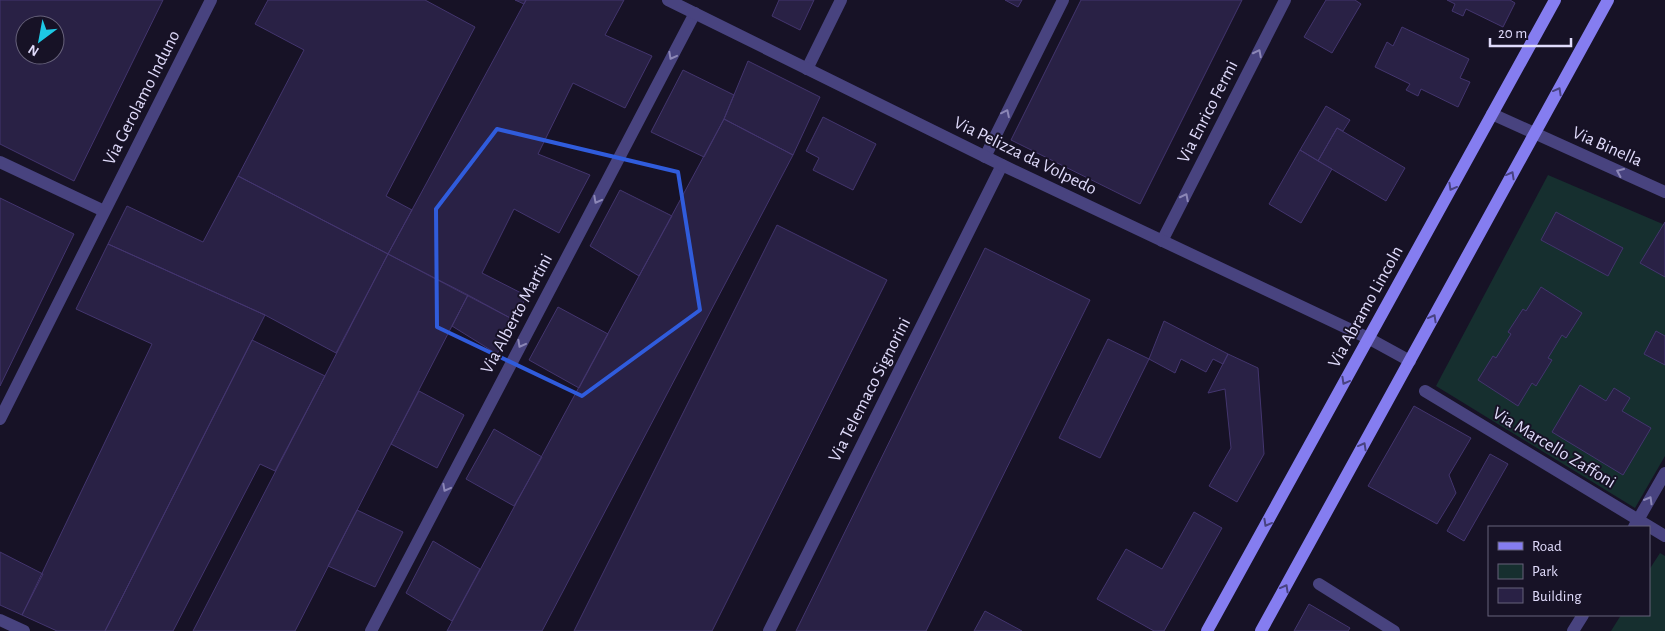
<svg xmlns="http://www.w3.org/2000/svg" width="1665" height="631" viewBox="0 0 1665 631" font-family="'Alegreya Sans',sans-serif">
  <rect width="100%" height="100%" fill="#171226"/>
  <path fill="#162f2f" d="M1548,175L1665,225V456L1635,508L1436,386Z
    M1660,553L1665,556V631H1611L1621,615H1649V570Z"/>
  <path fill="#292145" stroke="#43356e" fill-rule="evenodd" d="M0,0H163L74,181L0,144ZM25,25H55V55H25Z
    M268,0H425L475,27L386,196L412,210L388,254L238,176L304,50L255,24Z
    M515,0H526L524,4Z
    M526,0H624L605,35L652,56L625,108L573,83L538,154L590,175L559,233L514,209L482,273L527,296L514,320L388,254Z
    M779,0H814L800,30L772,16Z
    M1005,0H1022L1018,7Z
    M1081,0H1242L1140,204L1011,140Z
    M1326,0H1355L1361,4L1332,53L1304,37Z
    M1447,0H1510L1515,3L1503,27L1466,9L1463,16L1452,11L1455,4Z
    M1402,27L1469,59L1460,78L1470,82L1458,107L1421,89L1418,96L1406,90L1410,84L1375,67L1387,42L1393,46Z
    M748,61L820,97L793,155L724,119Z
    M683,70L734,95L724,119L704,157L651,132Z
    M1326,106L1350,120L1343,131L1337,128L1318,161L1300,150Z
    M823,117L876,144L853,190L813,170L819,158L806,151Z
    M724,119L793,155L542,631H447Z
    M1337,128L1405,168L1386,201L1318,161Z
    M1300,150L1332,169L1301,223L1269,204Z
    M238,176L388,254L336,353L265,315L108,244L127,206L203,242Z
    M620,190L672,216L639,276L590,246Z
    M0,198L74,234L0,386Z
    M1556,212L1623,248L1608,276L1541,240Z
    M1665,222V277L1640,263Z
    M777,225L887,280L712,631H574Z
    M108,244L265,315L105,631H57L22,615L152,344L76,309Z
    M985,248L1090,300L926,631H796Z
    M388,254L468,295L391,444L295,631H193Z
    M1541,287L1582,313L1566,338L1562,335L1548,358L1552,360L1536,386L1532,383L1518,406L1478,380L1493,356L1496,358L1511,334L1508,332L1523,309L1526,311Z
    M468,295L514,320L497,354L452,326Z
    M558,307L608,334L579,388L529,360Z
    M1164,321L1228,354L1223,364L1213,359L1206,372L1181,359L1175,373L1149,359Z
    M1656,331L1665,336V365L1644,354Z
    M1108,339L1149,359L1100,458L1059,438Z
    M252,340L325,376L275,471L260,464L173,631H105Z
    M1228,354L1258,368L1262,424L1264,454L1237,502L1209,486L1231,448L1225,389L1208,393Z
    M1580,385L1606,401L1614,388L1630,398L1622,411L1651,428L1623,475L1552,432Z
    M419,391L464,415L437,468L391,444Z
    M1414,406L1471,438L1449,475L1456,493L1437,524L1368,486Z
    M494,429L542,457L514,506L466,479Z
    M1490,454L1508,464L1464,541L1447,531Z
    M357,510L403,532L375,587L328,566Z
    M1194,512L1222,528L1164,631H1154L1097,599L1126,549L1162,569Z
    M433,541L480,569L452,621L406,593Z
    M0,552L43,574L22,615L0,605Z
    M1309,604L1350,628L1348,631H1294Z
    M985,611L1022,631H974Z"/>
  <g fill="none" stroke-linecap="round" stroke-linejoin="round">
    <path stroke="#48437f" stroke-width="12" d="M0,162L104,211"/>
    <path stroke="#48437f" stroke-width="12" d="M807,69L841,0
      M1492,114L1665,192
      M985,157L1063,0
      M1162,241L1285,0
      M1425,391L1665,536
      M0,419L211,0
      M1634,527L1665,473
      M1319,584L1394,631
      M0,620L24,631
      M371,631L695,13
      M769,631L1002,165
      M1573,631L1583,615"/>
    <path stroke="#48437f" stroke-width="12" d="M668,0L1002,165L1368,338L1410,361"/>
    <path stroke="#857df0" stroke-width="12" d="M1207,631L1555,0
      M1261,631L1608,0"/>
  </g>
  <defs><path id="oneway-chevron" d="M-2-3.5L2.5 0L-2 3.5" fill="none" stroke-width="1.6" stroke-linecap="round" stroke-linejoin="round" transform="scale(1.25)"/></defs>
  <g stroke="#8c87b7">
    <use href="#oneway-chevron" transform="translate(1258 53) rotate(-63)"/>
    <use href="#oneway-chevron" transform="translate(672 56) rotate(118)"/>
    <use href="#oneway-chevron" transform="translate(1006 113) rotate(-64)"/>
    <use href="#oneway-chevron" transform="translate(1620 172) rotate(-156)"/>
    <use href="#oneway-chevron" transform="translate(1185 197) rotate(-63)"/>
    <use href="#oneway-chevron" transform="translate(597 200) rotate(118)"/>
    <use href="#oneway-chevron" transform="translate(521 344) rotate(118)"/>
    <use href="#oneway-chevron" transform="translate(446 488) rotate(118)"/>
    <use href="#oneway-chevron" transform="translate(1649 500) rotate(-60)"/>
  </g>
  <g stroke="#484281">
    <use href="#oneway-chevron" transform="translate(1558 91) rotate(-61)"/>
    <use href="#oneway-chevron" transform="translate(1511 175) rotate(-61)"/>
    <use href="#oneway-chevron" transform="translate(1452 187) rotate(119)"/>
    <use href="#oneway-chevron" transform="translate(1433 318) rotate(-61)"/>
    <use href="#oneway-chevron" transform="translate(1345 381) rotate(119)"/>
    <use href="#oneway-chevron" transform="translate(1363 446) rotate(-61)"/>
    <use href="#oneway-chevron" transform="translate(1267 523) rotate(119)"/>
    <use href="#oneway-chevron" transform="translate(1285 588) rotate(-61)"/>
  </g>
  <path fill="none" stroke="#305cdc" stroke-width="4" stroke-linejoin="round" d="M497,129L678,172L700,310L582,396L437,327L436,209Z"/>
  <g text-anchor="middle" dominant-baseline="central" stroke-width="4" stroke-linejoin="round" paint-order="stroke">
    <g font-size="18" fill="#e0dbfb" stroke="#171226">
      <text transform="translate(142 98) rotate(-63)">Via Gerolamo Induno</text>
      <text transform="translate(1208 112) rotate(-63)">Via Enrico Fermi</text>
      <text transform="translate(1607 147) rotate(24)">Via Binella</text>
      <text transform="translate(1025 156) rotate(26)">Via Pelizza da Volpedo</text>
      <text transform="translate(1366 307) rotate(-61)">Via Abramo Lincoln</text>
      <text transform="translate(517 314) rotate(-62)">Via Alberto Martini</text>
      <text transform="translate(870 390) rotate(-63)">Via Telemaco Signorini</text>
      <text transform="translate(1554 448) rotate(31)">Via Marcello Zaffoni</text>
    </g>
  </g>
  <rect x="1488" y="526" width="162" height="90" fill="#171226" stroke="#67627b"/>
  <rect x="1498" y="542" width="25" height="8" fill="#857df0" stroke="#67627b"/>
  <text x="1532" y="551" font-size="15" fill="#e0dbfb">Road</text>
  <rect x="1498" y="564" width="25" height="15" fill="#162f2f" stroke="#67627b"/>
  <text x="1532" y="576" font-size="15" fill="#e0dbfb">Park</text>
  <rect x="1498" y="588" width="25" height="15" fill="#292145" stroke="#67627b"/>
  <text x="1532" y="601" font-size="15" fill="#e0dbfb">Building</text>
  <g transform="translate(40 40) rotate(212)"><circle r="24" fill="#171226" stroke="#67627b"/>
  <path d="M0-4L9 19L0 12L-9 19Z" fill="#1dc8e5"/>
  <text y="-8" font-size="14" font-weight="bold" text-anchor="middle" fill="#e0dbfb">N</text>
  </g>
  <path d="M1490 38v8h81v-8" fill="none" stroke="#e0dbfb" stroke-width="2.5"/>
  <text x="1498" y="38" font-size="15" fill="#e0dbfb" stroke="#171226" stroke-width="4" paint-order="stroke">20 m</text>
</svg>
